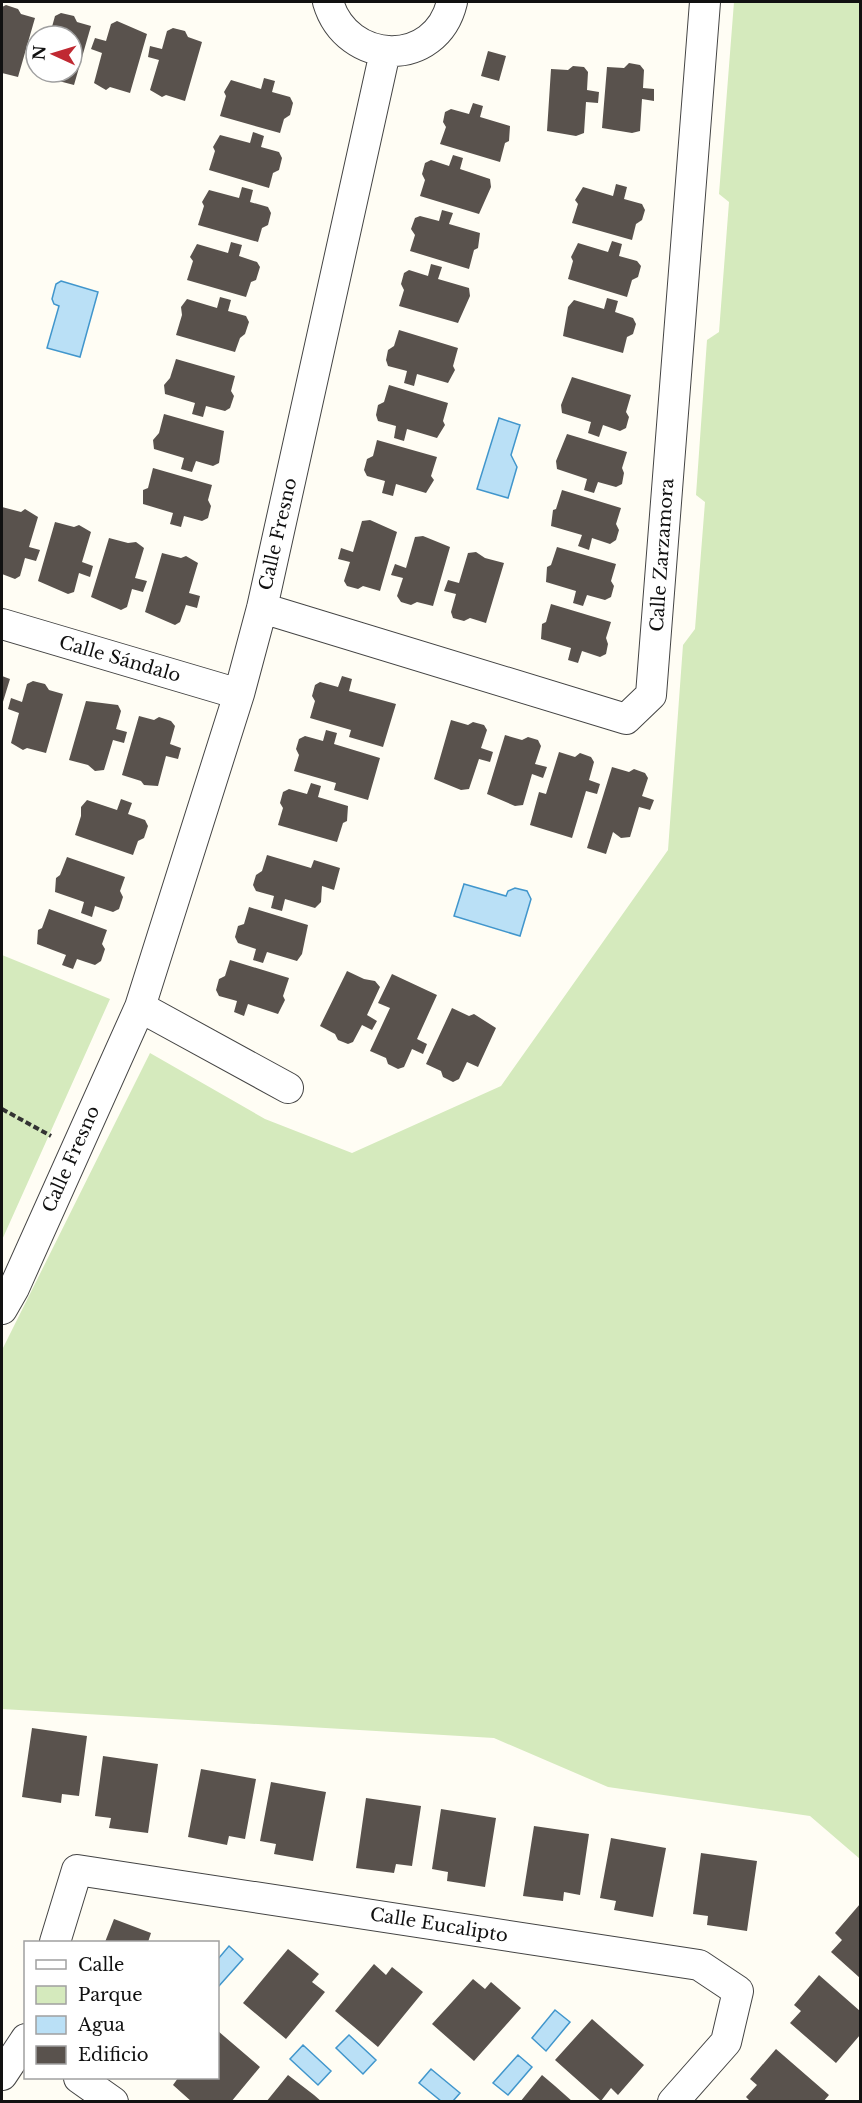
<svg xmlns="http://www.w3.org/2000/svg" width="862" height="2103" viewBox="0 0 862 2103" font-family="'Libre Baskerville',serif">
  <rect width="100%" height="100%" fill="#fffdf4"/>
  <path fill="#d5eabd" d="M734,2H860V1859L810,1816L608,1787L494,1738L2,1709V1350L150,1053L265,1119L352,1153L501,1086L668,850L683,645L695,629L705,502L696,495L707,340L719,332L729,202L719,194Z
    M2,955L110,999L2,1240Z"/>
  <path fill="#bae0f6" stroke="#4196cc" stroke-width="1.5" d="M61,281L98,292L80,357L47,348L59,306L54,304L52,299L56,284Z
    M499,418L520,425L511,455L517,467L508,498L477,489Z
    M464,884L506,896L508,891L515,888L527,891L531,899L520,936L454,916Z
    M229,1946L243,1959L218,1987V1959Z
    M555,2010L570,2022L546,2051L532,2038Z
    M349,2035L376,2060L363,2074L336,2048Z
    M303,2045L331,2071L318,2085L290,2059Z
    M518,2055L532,2067L508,2095L493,2083Z
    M431,2069L460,2093L453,2101H441L419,2083Z"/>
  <path fill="#59524d" d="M6,5L18,9L21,14L35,18L18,77L2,73V7Z
    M61,13L74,16L77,22L91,26L74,85L55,80L50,82L38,75L39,72H72V36H37L39,30L50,34L55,16Z
    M117,21L147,34L130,93L110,87L106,90L94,83L102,53L91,49L95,38L106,41L111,24Z
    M173,28L185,31L188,37L202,42L185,101L166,95L162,97L150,90L159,60L148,57L150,46L162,49L167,31Z
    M488,51L506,56L499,81L481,76Z
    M629,63L640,65L644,70L643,88L654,89V101L642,99L640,131L632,133L602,128L607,67L624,68Z
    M573,66L584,67L588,72L587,90L599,92L598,103L586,102L584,133L576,136L547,131L551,69L568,70Z
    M264,78L275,81L272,92L290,97L293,103L290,115L284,119L280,133L220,116L226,96L224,92L231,80L261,89Z
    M473,103L483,106L480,117L510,126L509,141L505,143L500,162L440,144L446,127L443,122L445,112L451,109L469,114Z
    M253,132L264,136L261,147L279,152L282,158L279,170L273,173L269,188L209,170L215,151L213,147L220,135L250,143Z
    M453,155L463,158L460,169L490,179L491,187L479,214L420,196L425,180L422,174L425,163L431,160L449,166Z
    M616,184L627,187L624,199L642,204L645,210L642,220L636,224L632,240L572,223L578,204L575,200L583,187L613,196Z
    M242,187L253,190L250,202L268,207L271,213L268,225L262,228L258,242L198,225L204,206L202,202L209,190L239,198Z
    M442,210L453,213L449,224L480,233L478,248L474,250L469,269L410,251L415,235L411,229L415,218L420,216L439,221Z
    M612,241L622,244L619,256L637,261L641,266L638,277L632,280L627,297L568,279L573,261L571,257L578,243L608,252Z
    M231,242L242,245L239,256L257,262L260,267L256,280L251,282L246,297L187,280L193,261L190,257L197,244L228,253Z
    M431,264L442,267L438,279L469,288L470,296L458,323L399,306L404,290L401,284L404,273L409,270L428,276Z
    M220,297L231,300L228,311L246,316L249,322L245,334L240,338L235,352L176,335L182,315L181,307L187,299L217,308Z
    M607,298L618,301L615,312L633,318L636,324L633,334L627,337L623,353L563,336L568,307L574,300L604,309Z
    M399,330L458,348L453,366L455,370L448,383L417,374L414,386L404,383L407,371L388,366L386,360L388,350L394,346Z
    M176,359L235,376L231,391L234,396L230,408L225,411L206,406L203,417L192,414L195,403L165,394L164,385L170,378Z
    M572,377L631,395L626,412L629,417L626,428L620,431L603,425L599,437L588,433L591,422L562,413L561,405Z
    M389,385L448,403L443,421L445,425L437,438L407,429L404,441L394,438L396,426L378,421L376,415L378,405L384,402Z
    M164,414L224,431L219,463L213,466L196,461L192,472L181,469L184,458L154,449L153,440L159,433Z
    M567,434L627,452L622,468L624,473L622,484L616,487L598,482L594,493L584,490L587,479L557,469L556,461Z
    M377,440L437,457L431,476L434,480L426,493L396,484L393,496L382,493L385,481L367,476L364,470L367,459L373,456Z
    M153,468L212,485L208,500L211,506L208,518L202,521L184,516L181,527L170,524L173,513L143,504V490L148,488Z
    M562,490L621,508L616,524L619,530L616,540L610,544L592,538L589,550L578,546L582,535L551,526L553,510L556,509Z
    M2,507L21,512L25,509L38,517L29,547L40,550L36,561L25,558L20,576L15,579L2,574Z
    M370,520L397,532L380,591L363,586L358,589L347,586L344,581L350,562L338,559L341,548L353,552L362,521Z
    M55,522L74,527L79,525L91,532L82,562L93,566L90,577L79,573L74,592L68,594L38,581Z
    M423,536L450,547L433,606L417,602L411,605L401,602L397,596L403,578L391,575L395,564L406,568L415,537Z
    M109,538L128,543L136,542L144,548L135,578L147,581L143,592L132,589L127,607L121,610L91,597Z
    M557,547L616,564L611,581L614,586L611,597L605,600L587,595L583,606L573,603L576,591L546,582L547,567L551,565Z
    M476,552L485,558L504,563L486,623L470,618L464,621L453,618L451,612L456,594L444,591L448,580L459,583L468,553Z
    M162,553L181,558L186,556L198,563L189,593L200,596L197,608L186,605L180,622L175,625L145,612Z
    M551,604L611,622L606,638L608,644L606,654L600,657L582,651L578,663L568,660L571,648L541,639L542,624L546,622Z
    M2,676L10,679L2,705Z
    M342,676L352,679L349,691L396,704L383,747L349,737L351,730L310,718L315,701L312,696L315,685L320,682L338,687Z
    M33,681L45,684L49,690L63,694L46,753L27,748L23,750L11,743L19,713L8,709L11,698L22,702L27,684Z
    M86,701L118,705L121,711L116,729L127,732L124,743L113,740L104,770L95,771L88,765L69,760Z
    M139,716L154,720L159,717L171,721L175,726L170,744L181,748L178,759L166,756L158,786L144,785L141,781L122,775Z
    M451,720L468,725L473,722L484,725L487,730L481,748L493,752L490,762L479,759L469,789L461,790L434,779Z
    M326,730L337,733L334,744L380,758L368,800L334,790L336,783L294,771L299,755L296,749L299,739L305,736L323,741Z
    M505,735L522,740L528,737L538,740L541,746L535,764L547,767L543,778L532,774L523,805L515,806L487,794Z
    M559,752L575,757L580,753L591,757L594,762L589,780L600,784L597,794L586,791L572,838L530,825L539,792L546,794Z
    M612,767L629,772L634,769L645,773L648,778L642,796L654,800L650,810L639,807L630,837L621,838L613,832L606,854L587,848Z
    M311,783L321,786L318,797L348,806L347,821L343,823L337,842L278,825L283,808L280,803L283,792L289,789L307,794Z
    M121,799L132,803L128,814L145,820L148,826L144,838L138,841L133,855L75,835L81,816V807L87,800L117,810Z
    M267,855L311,868L314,860L340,868L334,890L322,886L321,902L315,908L285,899L282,911L271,908L274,896L256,891L253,885L256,875L262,871Z
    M67,857L125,877L120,891L123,897L119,909L113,912L95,906L92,917L81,913L84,902L55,892L56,878L60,875Z
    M249,907L308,925L302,954L297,961L267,952L263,963L253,960L256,949L238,943L235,937L238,926L244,924Z
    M49,909L107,930L102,944L105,949L101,961L95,965L77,959L73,969L62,965L66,955L37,944L38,930L42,928Z
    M230,960L289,978L283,996L285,1000L278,1014L248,1004L244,1016L234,1012L237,1001L219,996L216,990L219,979L225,976Z
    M347,971L364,979L375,981L380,987L367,1015L377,1021L372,1030L362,1025L353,1042L348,1044L338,1040L335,1034L320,1026Z
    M392,974L437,995L417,1039L427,1044L423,1054L412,1049L404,1067L398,1069L388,1064L386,1058L370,1051L390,1008L378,1003Z
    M452,1008L469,1016L474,1014L496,1028L478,1067L467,1062L459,1079L453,1082L443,1077L441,1071L426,1064Z
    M32,1728L87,1736L79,1796L62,1794L61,1803L22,1797Z
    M103,1756L158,1764L148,1833L109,1828L111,1818L95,1816Z
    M201,1769L256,1779L245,1839L229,1836L227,1845L188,1837Z
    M271,1782L326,1792L313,1861L274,1854L276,1844L260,1841Z
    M366,1798L421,1806L412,1866L396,1864L394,1873L356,1868Z
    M441,1809L496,1818L485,1887L447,1881L448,1872L432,1869Z
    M534,1826L589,1834L580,1895L564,1892L563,1901L523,1896Z
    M611,1838L666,1848L653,1917L614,1910L616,1901L600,1898Z
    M701,1853L757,1861L747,1931L707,1925L708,1916L693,1914Z
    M860,1904V1978L831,1952L842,1940L835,1933Z
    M114,1919L151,1933L148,1942H105Z
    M288,1949L319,1974L312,1982L325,1992L286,2039L243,2003Z
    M374,1964L386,1975L392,1967L423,1992L378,2047L335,2011Z
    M819,1975L860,2011V2035L836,2063L790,2023L801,2011L794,2005Z
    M473,1979L485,1989L491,1982L521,2008L474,2061L432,2024Z
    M592,2019L644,2065L618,2095L611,2088L601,2101L555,2060Z
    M218,2031L260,2067L231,2102H192L173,2085L178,2078H218Z
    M776,2049L829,2095L823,2102H751L746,2097L757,2085L750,2079Z
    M288,2075L314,2095L322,2102H266Z
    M542,2075L555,2086L573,2102H520Z"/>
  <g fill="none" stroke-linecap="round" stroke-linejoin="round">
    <g stroke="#444" stroke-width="32">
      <path id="minor" d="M328,2C347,66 436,69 452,2
        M262,608L626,719L651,695L705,2
        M2,624L239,694
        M140,1007L288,1088
        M2,1309L14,1288L140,1007L239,694L262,608L385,52
        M55,1942L77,1870L699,1965L738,1991L726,2042L673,2102
        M2,2075L26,2039
        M79,2078L113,2102"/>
    </g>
    <path stroke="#333" stroke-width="4" stroke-dasharray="6 3" stroke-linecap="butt" d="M2,1109L51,1136"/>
    <use href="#minor" stroke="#fff" stroke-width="30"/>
  </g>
  <g text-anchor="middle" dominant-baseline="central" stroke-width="6" stroke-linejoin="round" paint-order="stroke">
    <g font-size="18" fill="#111" stroke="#fff">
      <text transform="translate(278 534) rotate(-77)">Calle Fresno</text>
      <text transform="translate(662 555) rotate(-86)">Calle Zarzamora</text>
      <text transform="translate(120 659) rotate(16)">Calle Sándalo</text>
      <text transform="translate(71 1159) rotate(-66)">Calle Fresno</text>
      <text transform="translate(439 1925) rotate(9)">Calle Eucalipto</text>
    </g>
  </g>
  <rect width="862" height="2103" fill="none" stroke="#111111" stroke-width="6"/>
  <rect x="24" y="1941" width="195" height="138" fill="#ffffff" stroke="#a0a0a0" stroke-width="1.5"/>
  <rect x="36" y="1960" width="30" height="9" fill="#ffffff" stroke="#a0a0a0" stroke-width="1.5"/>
  <text x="78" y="1971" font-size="18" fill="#111111">Calle</text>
  <rect x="36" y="1986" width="30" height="18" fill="#d5eabd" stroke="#a0a0a0" stroke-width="1.5"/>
  <text x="78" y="2001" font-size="18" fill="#111111">Parque</text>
  <rect x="36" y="2016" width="30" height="18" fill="#bae0f6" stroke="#a0a0a0" stroke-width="1.5"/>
  <text x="78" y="2031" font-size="18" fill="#111111">Agua</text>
  <rect x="36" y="2046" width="30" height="18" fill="#59524d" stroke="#a0a0a0" stroke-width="1.5"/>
  <text x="78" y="2061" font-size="18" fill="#111111">Edificio</text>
  <g transform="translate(54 54) rotate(274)"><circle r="28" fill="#ffffff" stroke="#a0a0a0" stroke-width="1.5"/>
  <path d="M0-4.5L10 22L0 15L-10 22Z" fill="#c02932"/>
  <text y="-9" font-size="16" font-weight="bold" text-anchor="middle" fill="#111111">N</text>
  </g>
</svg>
